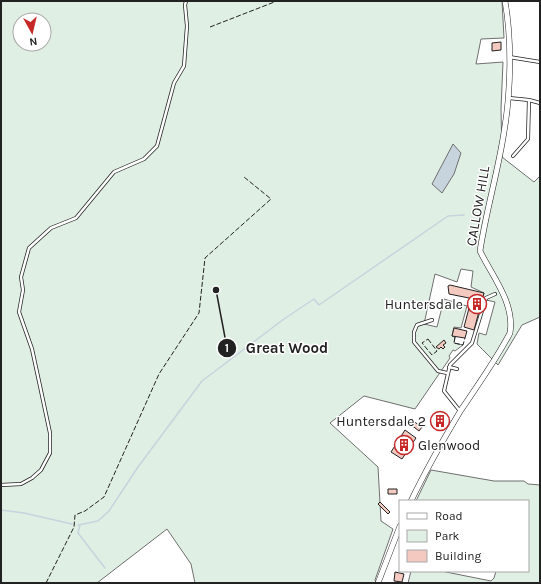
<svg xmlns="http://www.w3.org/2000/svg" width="541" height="584" viewBox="0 0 541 584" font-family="Karla,sans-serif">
  <rect width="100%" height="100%" fill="#fff"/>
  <path fill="#e0efe3" stroke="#6f6f6f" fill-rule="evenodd" d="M1,1H502L504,38L481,39L476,64L503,62L501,109L502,157L534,182L540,176V317L522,325L498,365L477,344L479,333L486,335L495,302L482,299L484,293L471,287L473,271L461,269L457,282L435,274L424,324L437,327L444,299L467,306L461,328L454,327L452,336L455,337L454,343L463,345L455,351L453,350L449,356L450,358L415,409L364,396L330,423L378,467L381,521L393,529L375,580L376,583H195L191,564L167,529L97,583H1ZM20,20H44V44H20Z
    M431,470L494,481H524L528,484L540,485V583H408L411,571H441L491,581L494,578L496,571H528V501H416Z"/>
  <path fill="#c7d3dd" stroke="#6f6f6f" d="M453,144L461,153L454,174L442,193L432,184Z"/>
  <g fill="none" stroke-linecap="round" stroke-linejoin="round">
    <path stroke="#c7d3dd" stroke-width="1.5" d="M1,510L24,513L72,524
      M78,525L98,521L109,511L138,467L202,381L284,319L314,299L319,305L448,216L464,215
      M80,525L78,533L105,568"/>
  </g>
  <path fill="#f3c9c0" stroke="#222" d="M501,42V50L492,51V43Z
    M450,285L484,293L474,330L464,327L469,308H472L474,299L449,294L448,286Z
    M454,328L467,331L465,338L452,336Z
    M444,340L446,343L443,345L445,347L443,349L441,347L439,349L436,347Z
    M447,419V423L433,424V420Z
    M413,421L422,427L419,431L410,424Z
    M405,430L416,438L402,459L391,452Z
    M388,489H397V494H388Z
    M380,502L390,512L388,514L378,504Z
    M395,572L404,574L402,582L394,581Z"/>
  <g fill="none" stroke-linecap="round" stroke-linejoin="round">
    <g stroke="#222" stroke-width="4">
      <path id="service" d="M509,57L540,62
        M509,98L529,100L528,139L513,156
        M529,100L540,103
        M432,320L417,325L414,332V342L438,371L447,373
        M449,367L457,369
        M460,411L444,391L450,365L472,343L486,298L495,294
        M1,485L21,484L32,478L41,470L50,453V433L40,386L32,349L19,312L23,290L21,277L29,248L51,228L76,218L114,172L144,159L157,146L174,83L184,66L187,26L185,5L186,1"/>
    </g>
    <g stroke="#222" stroke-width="6">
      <path id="minor" d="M411,501C426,470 443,440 461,410C478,385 496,360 510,333C515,303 492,276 480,251C486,211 498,172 504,132C511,92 512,40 505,1
        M378,583L400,526"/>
    </g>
    <use href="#service" stroke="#fff" stroke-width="2.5"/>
    <use href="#minor" stroke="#fff" stroke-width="5"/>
    <path stroke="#222" stroke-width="1" stroke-dasharray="5 2" stroke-linecap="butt" d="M210,27L277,1
      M455,337L454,343L463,345L465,338
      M428,339L437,351L432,355L422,343Z
      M46,583L74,527L75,515L85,511L104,497L159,374L199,313L205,258L271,199L244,177"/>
  </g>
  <defs>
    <g id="building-ring" transform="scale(1)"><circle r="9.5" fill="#fff" stroke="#c62828" stroke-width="1.5"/><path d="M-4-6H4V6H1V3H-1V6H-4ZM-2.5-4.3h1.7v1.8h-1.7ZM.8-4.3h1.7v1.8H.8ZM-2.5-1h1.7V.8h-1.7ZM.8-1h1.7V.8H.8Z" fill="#c62828"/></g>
  </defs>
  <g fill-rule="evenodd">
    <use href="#building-ring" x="477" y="304"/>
    <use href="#building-ring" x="440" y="421"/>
    <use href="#building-ring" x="404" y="445"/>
  </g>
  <g text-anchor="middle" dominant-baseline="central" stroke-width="3" stroke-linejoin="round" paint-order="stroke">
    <g font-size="14" fill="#222" stroke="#fff">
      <text transform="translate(478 206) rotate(-80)">CALLOW HILL</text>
    </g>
    <g font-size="14" fill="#222" stroke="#fff" text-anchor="end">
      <text x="463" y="304">Huntersdale</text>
      <text x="426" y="421">Huntersdale 2</text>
      <text x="418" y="445" text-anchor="start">Glenwood</text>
    </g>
  </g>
  <path fill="none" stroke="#222" stroke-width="1.5" d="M216 290L227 348"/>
  <g fill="#222" stroke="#fff" stroke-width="1.5">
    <circle cx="216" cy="290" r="4"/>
    <circle cx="227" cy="348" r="10"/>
  </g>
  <g font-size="12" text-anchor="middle" font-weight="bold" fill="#fff">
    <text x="227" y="352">1</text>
  </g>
  <g font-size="15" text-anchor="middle" font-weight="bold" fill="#222" stroke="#fff" stroke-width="3" stroke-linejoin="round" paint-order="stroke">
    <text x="287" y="353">Great Wood</text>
  </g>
  <rect width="541" height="584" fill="none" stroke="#222222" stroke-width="4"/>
  <rect x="399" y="500" width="130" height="72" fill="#ffffff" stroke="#a7a7a7"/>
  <rect x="407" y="513" width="20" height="6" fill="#ffffff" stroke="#a7a7a7"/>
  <text x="435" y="520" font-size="12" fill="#222222">Road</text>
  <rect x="407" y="530" width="20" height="12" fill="#e0efe3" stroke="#a7a7a7"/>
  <text x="435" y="540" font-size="12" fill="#222222">Park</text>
  <rect x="407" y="550" width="20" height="12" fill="#f3c9c0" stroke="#a7a7a7"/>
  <text x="435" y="560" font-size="12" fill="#222222">Building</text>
  <g transform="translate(32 32) rotate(172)"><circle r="19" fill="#ffffff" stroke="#a7a7a7"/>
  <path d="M0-3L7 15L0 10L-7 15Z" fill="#c62828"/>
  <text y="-6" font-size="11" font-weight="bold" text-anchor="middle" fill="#222222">N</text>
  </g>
</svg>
